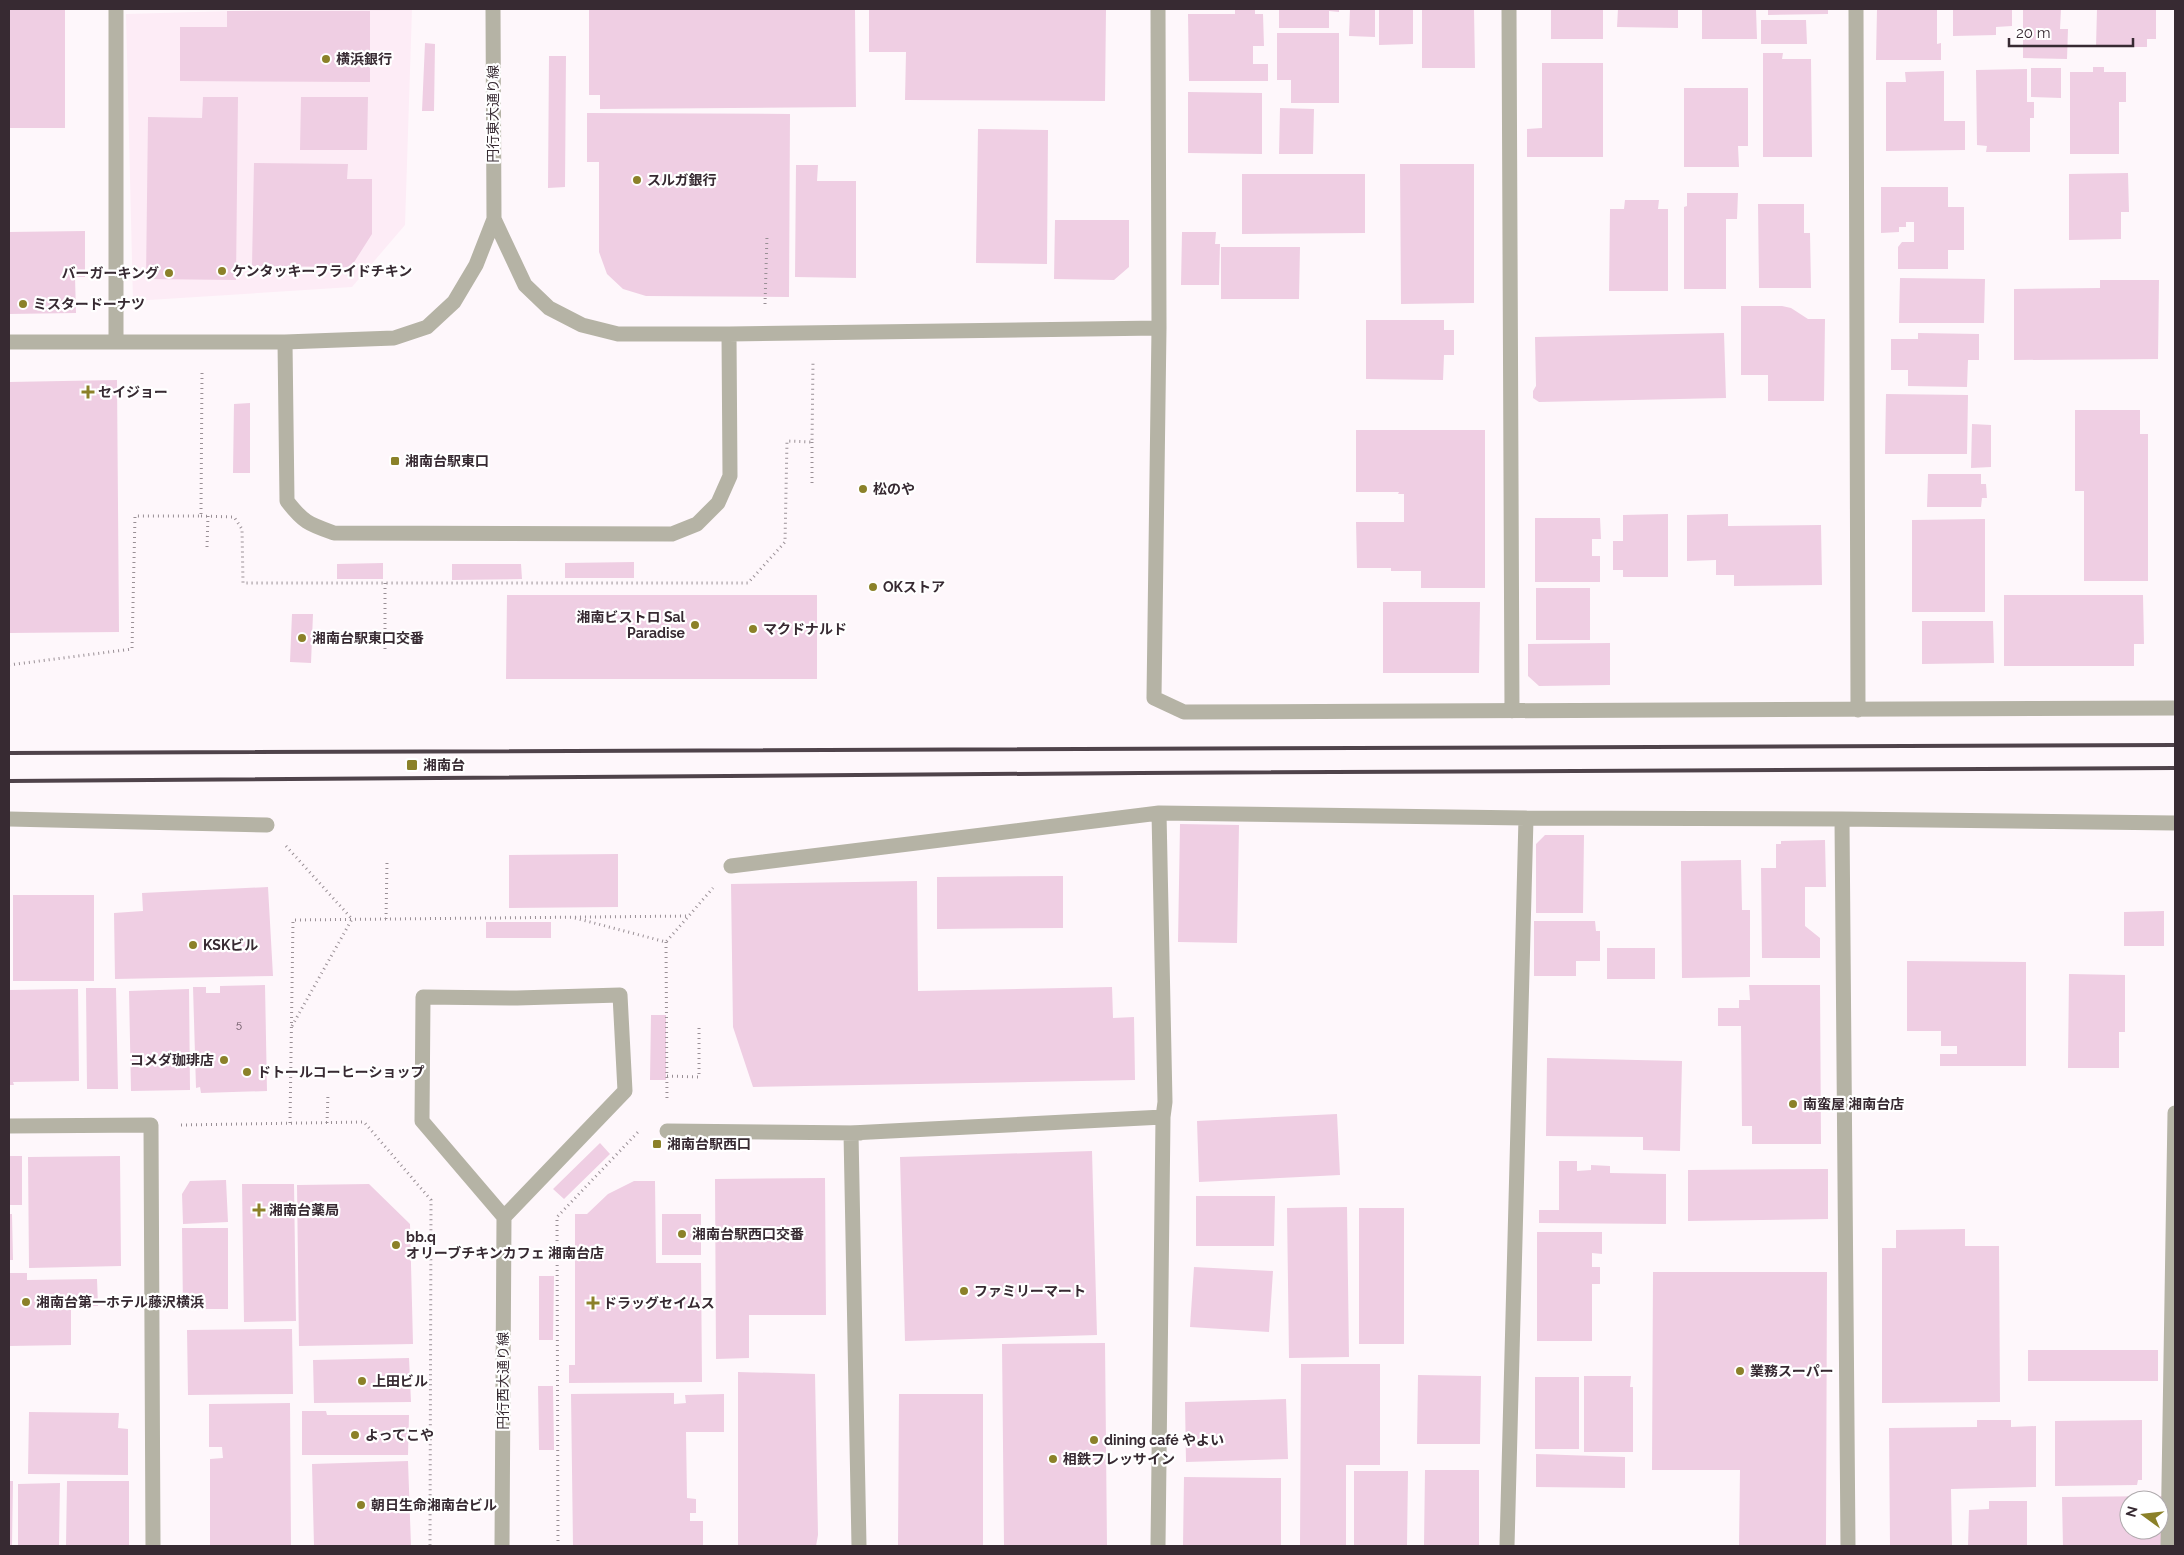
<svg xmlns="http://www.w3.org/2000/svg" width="2184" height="1555" viewBox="0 0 2184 1555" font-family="Raleway,'Noto Sans JP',sans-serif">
  <rect width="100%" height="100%" fill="#fef7fb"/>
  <path fill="#fdecf6" d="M302,9H412L405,225L352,287L133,301L126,14Z"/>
  <path fill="#efcee3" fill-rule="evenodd" d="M9,9H65V128H9Z
    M589,9H855L856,107L600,109V95H589Z
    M869,9H1106L1105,101L905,100L906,52H869Z
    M1255,9V14H1263L1264,46H1253V64H1268V81H1189L1188,14H1235V10Z
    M1279,9H1339V12L1329,11V28H1279Z
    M1350,9H1375V37L1349,36Z
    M1379,9H1413V44L1379,45Z
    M1422,9H1474L1475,68H1422Z
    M1551,9H1603V39H1551Z
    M1618,9H1678V28L1617,27Z
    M1702,9H1756L1757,39H1702Z
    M1768,9H1828V14L1768,15Z
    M1877,9H1937V44L1941,43V60H1876Z
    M1953,9H2012V26L1996,27V35L1953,36Z
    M2023,9H2061L2060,29H2068L2067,59L2023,58Z
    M2097,9H2156V39H2147V47H2096Z
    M227,11H370V82L180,81V27H227Z
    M1761,20H1806L1807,44H1761Z
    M1277,33H1339V103H1291V80H1277Z
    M425,43L435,44L434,111H422Z
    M1763,53H1783L1782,59H1811L1812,157H1763Z
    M549,56H566L565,187L548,188Z
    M1542,63H1603V157H1527V129L1542,128Z
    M2093,67H2104V72H2126V102H2119V154H2070V72H2093Z
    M2031,68H2061V98L2031,97Z
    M2027,69V102H2034V118H2030V152H1986L1987,146L1977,145L1976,70Z
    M1944,71V121H1965V150L1886,151V82H1906L1905,72Z
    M1684,88H1748V146H1738L1739,167H1684Z
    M1188,92L1262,93V154L1188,153Z
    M203,97H238L236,280L146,279L148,117L202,118Z
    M301,97H368L367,150H300Z
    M1280,108L1314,109L1313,154H1279Z
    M587,113L790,114L789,297L646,296L623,289L607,274L599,252V162H587Z
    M978,129L1048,130L1047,264L976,263Z
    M254,163L348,164L347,179H372V234L351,267L252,266Z
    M1400,164H1474V303L1401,304Z
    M796,165H818L817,181H856V278L795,277Z
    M2128,173L2129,212H2121V239L2069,240V174Z
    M1242,174H1365V233L1242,234Z
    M1881,187H1948V207H1964V250H1948V269H1898V247L1902,242H1914V222H1906V227H1899V232L1881,233Z
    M1687,193H1738L1737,219H1726V289H1684V207L1687,206Z
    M1625,200H1659L1658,209H1668V291H1609L1610,209H1624Z
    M1758,204H1804V233H1810L1811,288H1759Z
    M1055,220H1129V267L1114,280L1054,279Z
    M85,231V277H75L76,313L9,314V232Z
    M1182,232H1216L1215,244H1220L1219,285H1181Z
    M1221,247H1300L1299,299H1221Z
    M1900,278L1985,279L1984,323H1899Z
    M2100,280H2159L2158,359L2014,360V289L2100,288Z
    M1741,306H1782L1791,308L1808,319H1825L1824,401H1768V375H1741Z
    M1366,320H1444V330H1454V355H1444L1443,380L1366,379Z
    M1724,333L1726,398L1539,402L1533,398V391L1536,386L1535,337Z
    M1918,333L1979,334V360H1968L1967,387L1908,386V370H1891V339H1918Z
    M117,380L119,632L9,633V382Z
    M1886,394L1968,395L1967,454H1885Z
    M250,403V473H233L234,404Z
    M2075,410H2140V434H2148V581H2084V491H2075Z
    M1972,424L1991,425V467L1971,468Z
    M1356,430H1485V588H1421V571H1391V568H1357L1356,522H1404V494H1398L1399,492H1356Z
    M1928,474H1981V484H1986L1987,498H1982L1981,507H1927Z
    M1668,514V577H1623V570H1613V541H1623V515Z
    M1728,514V526L1821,525L1822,585L1734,586V575H1716V560L1687,561V515Z
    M1535,518H1600L1601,539H1592V556H1600V582H1535Z
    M1985,519V612H1912V520Z
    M634,562V578H565V563Z
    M383,563V579H337V564Z
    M452,564H521L522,579L452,580Z
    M1536,588H1590V640H1536Z
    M507,595H817V679H506Z
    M2004,595H2143L2144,644H2134V666H2004Z
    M1383,602H1480L1479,673H1383Z
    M292,614H313L311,663L290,662Z
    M1922,621H1993L1994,663L1922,664Z
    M1610,643V685L1539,686L1528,676V644Z
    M1180,824L1239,825L1237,943L1178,942Z
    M1545,835H1584L1583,913H1536V844Z
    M1825,840L1826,887H1805V926L1820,938V958H1762L1761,868H1776V844H1781V841Z
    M618,854V907L509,908V855Z
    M1741,860L1742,910H1750V977L1682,978L1681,861Z
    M1063,876V928L937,929V877Z
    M917,881L918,991L1112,987L1113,1018L1134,1017L1135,1080L753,1087L733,1027L731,884Z
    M268,887L273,976L115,979L114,913L143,911L142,893Z
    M13,895H94V981H13Z
    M2164,911V946H2124V912Z
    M1534,921H1595L1596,931H1600V961H1576V976H1534Z
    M486,922H551V938H486Z
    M1607,948H1655V979H1607Z
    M1907,961L2026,962V1066H1940V1054H1957V1046H1941V1031H1907Z
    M2069,974L2125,975V1032H2119V1068H2068Z
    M265,985L267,1091L201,1093L200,1087L196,1088L193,987H206V993H220V986Z
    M1749,985H1820L1821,1144H1752V1126H1742L1741,1026H1718V1008H1739V1000H1750Z
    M86,988H116L118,1089H87Z
    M78,989L79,1081L13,1082L14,1085H9V990Z
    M189,989L190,1090L131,1091L129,991Z
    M651,1015H666V1080H650Z
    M1547,1058L1682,1061L1680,1151L1643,1150V1137L1546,1136Z
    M1337,1114L1340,1175L1199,1182L1197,1121Z
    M600,1143L610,1154L564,1199L553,1189Z
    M1092,1151L1097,1335L905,1341L900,1157Z
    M9,1156H22V1205H9Z
    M120,1156L121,1266L29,1268L28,1157Z
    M1559,1161H1577V1171L1591,1170V1165L1610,1166V1173L1666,1174V1224L1539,1223V1210H1559Z
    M1828,1169V1219L1688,1221V1170Z
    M825,1178L826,1315H749V1358L716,1359L715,1179Z
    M226,1180L228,1222L183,1224L182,1194L190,1181Z
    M634,1181H655L656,1263H701L702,1382L569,1383V1365H575V1214H587L608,1194Z
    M242,1184H294L296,1321L244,1322Z
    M369,1184L410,1224L413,1344L299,1346L297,1185Z
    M1196,1196H1275L1274,1246H1196Z
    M1347,1207L1349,1357L1289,1358L1287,1208Z
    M1359,1208H1404V1344H1359Z
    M9,1214H12L13,1260H9Z
    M662,1214H701V1255H662Z
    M182,1228H228V1309H183Z
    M1965,1229V1246H1999L2000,1402L1882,1403V1248H1896V1230Z
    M1537,1232H1602V1254L1592,1253V1267H1600V1284H1592V1341H1537Z
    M1194,1267L1273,1271L1269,1332L1190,1327Z
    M1653,1272H1827L1826,1546H1739L1740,1470H1652Z
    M9,1273H27V1280L97,1279L98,1306H87L86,1303H71V1345L9,1346Z
    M539,1276H554L553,1340H539Z
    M292,1329L293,1394L188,1395L187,1330Z
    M1105,1343L1107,1546H1004L1002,1344Z
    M2028,1350H2158V1381H2028Z
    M409,1358L411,1402L314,1403L313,1360Z
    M1301,1364H1380V1465H1346V1546H1300Z
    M738,1372L815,1374L818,1535L816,1546H738Z
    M1418,1375L1481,1376L1480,1444H1417Z
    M1584,1376H1631L1630,1387H1633V1452H1584Z
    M1535,1377H1579V1449H1535Z
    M538,1386H553L554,1450H539Z
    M674,1393V1404L686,1403L685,1395L724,1394V1432H686L687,1498L696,1499V1513H690V1521H703V1545L573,1546L571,1394Z
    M899,1394H983V1546H898Z
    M1286,1399L1288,1459L1186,1462L1185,1402Z
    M290,1403L291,1546H210V1459L223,1458L222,1447H209V1404Z
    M302,1411H326L327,1415H409L408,1455H302Z
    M29,1412L119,1413L118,1428L128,1429V1475L28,1474Z
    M1977,1420H2011V1427L2036,1426V1487L1951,1489L1952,1546H1890L1889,1428L1977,1427Z
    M2142,1420V1480H2138L2137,1485L2055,1486V1421Z
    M1536,1454L1625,1457V1488L1536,1487Z
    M408,1461L411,1546H314L312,1464Z
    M1425,1470H1479V1546H1424Z
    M1354,1471H1408L1407,1546H1354Z
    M1184,1477L1281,1478V1546H1183Z
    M9,1481H13L12,1546H9Z
    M67,1481H129V1546H66Z
    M60,1483L59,1546H18V1484Z
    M2163,1496V1546H2063L2062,1497ZM2129,1500H2159V1530H2129Z
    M1989,1501H2027V1546H1968L1969,1510L1989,1509Z"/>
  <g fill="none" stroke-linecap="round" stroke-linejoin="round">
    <path stroke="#998f95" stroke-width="3" stroke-dasharray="1 4" stroke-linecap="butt" d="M765,304L767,235
      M812,442V486
      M201,516L234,517L242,529L243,583H748L785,542L787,441L812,442L813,362
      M207,547L208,516
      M385,583V652
      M9,665L132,649L135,516H201L202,371
      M286,846L352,919L292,1026
      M575,918L666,942L713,888
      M386,919L387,862
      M666,942L667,1102
      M667,1076L699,1077V1026
      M290,1123L293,920L689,916
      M327,1123L328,1094
      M181,1125L364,1122L431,1200L430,1546
      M558,1546L557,1217L638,1132"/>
    <path stroke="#b5b3a5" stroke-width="15" d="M116,9V342
      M1158,9L1159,328L1154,698L1184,712L2175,708
      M1509,9L1512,711
      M1856,9L1858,710
      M494,219L525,285L549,308L582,325L618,334H729L1159,328
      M9,342H285L394,338L427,327L454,302L476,265L494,219L493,9
      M285,342L287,501C304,523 309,524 334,533L672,534L697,524L718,503L730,476L729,334
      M9,819L267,825
      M1842,819L1848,1546
      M731,866L1159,813L1526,818L1842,819L2175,823
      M620,995L625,1091L504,1217L422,1121L423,997L517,998Z
      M9,1126L151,1125L153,1546
      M667,1131L861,1133
      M502,1546L504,1217
      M859,1546L851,1133L1163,1117
      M1158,1546L1163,1117L1165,1102L1159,813
      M1507,1546L1526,818
      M2168,1546L2175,1113"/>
    <path stroke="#4f434a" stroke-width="4" d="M9,753L2175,745
      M9,781L1140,773L2175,768"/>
  </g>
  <g fill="#8b8129" stroke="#fff" stroke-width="2">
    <circle cx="326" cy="59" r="5"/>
    <circle cx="637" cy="180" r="5"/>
    <circle cx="222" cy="271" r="5"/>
    <circle cx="169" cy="273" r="5"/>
    <circle cx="23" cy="304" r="5"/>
    <path d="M85.5 384.5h5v5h5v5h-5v5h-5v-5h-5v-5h5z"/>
    <rect x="390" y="456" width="10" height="10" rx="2.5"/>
    <circle cx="863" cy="489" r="5"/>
    <circle cx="873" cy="587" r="5"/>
    <circle cx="695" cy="625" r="5"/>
    <circle cx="753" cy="629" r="5"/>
    <circle cx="302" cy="638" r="5"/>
    <rect x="406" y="759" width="12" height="12" rx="2.5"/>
    <circle cx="193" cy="945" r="5"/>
    <circle cx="224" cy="1060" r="5"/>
    <circle cx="247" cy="1072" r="5"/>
    <circle cx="1793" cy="1104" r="5"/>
    <rect x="652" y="1139" width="10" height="10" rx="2.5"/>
    <path d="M256.5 1202.5h5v5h5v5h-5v5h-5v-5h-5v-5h5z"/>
    <circle cx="682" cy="1234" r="5"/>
    <circle cx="396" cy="1245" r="5"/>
    <circle cx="964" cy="1291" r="5"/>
    <circle cx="26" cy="1302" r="5"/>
    <path d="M590.5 1295.5h5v5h5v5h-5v5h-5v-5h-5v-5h5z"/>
    <circle cx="1740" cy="1371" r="5"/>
    <circle cx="362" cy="1381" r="5"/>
    <circle cx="355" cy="1435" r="5"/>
    <circle cx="1094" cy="1440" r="5"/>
    <circle cx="1053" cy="1459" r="5"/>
    <circle cx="361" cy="1505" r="5"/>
  </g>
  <g text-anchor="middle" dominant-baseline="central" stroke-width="4.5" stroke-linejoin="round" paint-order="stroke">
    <g font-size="11" fill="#65535e">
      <text x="239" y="1024">5</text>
    </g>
    <g font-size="14" font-weight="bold" fill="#372a32" stroke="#fff" text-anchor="start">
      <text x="336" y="59">横浜銀行</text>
      <text x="647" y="180">スルガ銀行</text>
      <text x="232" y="271">ケンタッキーフライドチキン</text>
      <text x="159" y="273" text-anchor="end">バーガーキング</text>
      <text x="33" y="304">ミスタードーナツ</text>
      <text x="98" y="392">セイジョー</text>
      <text x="405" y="461">湘南台駅東口</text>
      <text x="873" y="489">松のや</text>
      <text x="883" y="587">OKストア</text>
      <text x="685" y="617" text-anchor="end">湘南ビストロ Sal<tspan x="685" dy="16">Paradise</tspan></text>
      <text x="763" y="629">マクドナルド</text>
      <text x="312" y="638">湘南台駅東口交番</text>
      <text x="423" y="765">湘南台</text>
      <text x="203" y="945">KSKビル</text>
      <text x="214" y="1060" text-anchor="end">コメダ珈琲店</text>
      <text x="257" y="1072">ドトールコーヒーショップ</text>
      <text x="1803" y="1104">南蛮屋 湘南台店</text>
      <text x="667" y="1144">湘南台駅西口</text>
      <text x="269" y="1210">湘南台薬局</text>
      <text x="692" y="1234">湘南台駅西口交番</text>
      <text x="406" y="1237">bb.q<tspan x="406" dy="16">オリーブチキンカフェ 湘南台店</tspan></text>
      <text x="974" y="1291">ファミリーマート</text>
      <text x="36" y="1302">湘南台第一ホテル藤沢横浜</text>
      <text x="603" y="1303">ドラッグセイムス</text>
      <text x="1750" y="1371">業務スーパー</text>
      <text x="372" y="1381">上田ビル</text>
      <text x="365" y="1435">よってこや</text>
      <text x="1104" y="1440">dining café やよい</text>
      <text x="1063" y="1459">相鉄フレッサイン</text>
      <text x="371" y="1505">朝日生命湘南台ビル</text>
    </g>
    <g font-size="14" fill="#372a32" stroke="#fff">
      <text transform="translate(493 114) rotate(-90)">円行東大通り線</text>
      <text transform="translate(503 1381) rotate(-90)">円行西大通り線</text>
    </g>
  </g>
  <rect width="2184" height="1555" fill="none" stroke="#372a32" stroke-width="20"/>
  <g transform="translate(2144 1515) rotate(285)"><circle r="24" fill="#ffffff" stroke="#afaaad"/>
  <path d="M0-4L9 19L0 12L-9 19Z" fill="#8b8129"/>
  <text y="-8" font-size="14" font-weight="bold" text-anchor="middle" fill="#372a32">N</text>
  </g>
  <path d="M2009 38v8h124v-8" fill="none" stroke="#372a32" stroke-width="2.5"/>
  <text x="2016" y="38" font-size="15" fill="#372a32" stroke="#ffffff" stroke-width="4" paint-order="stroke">20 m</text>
</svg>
